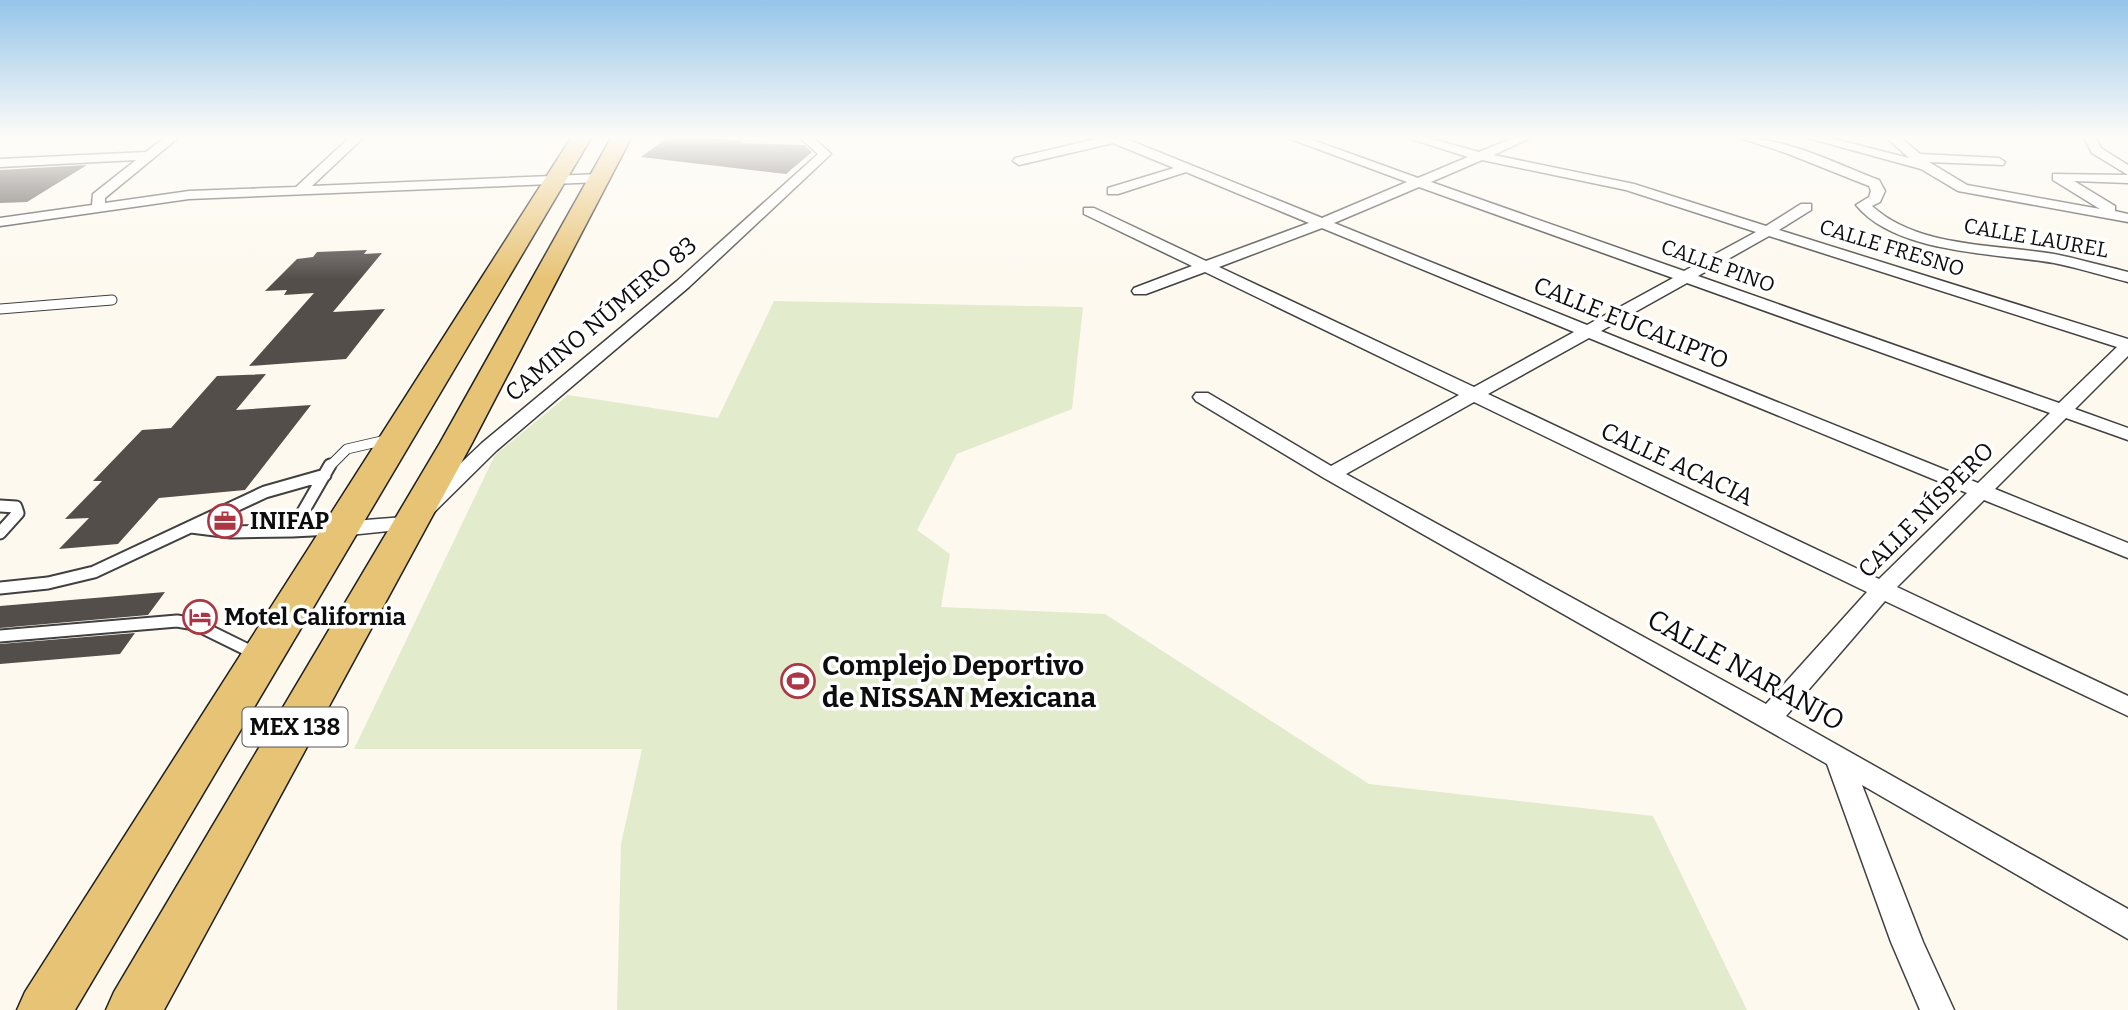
<svg xmlns="http://www.w3.org/2000/svg" width="2128" height="1010" viewBox="0 0 2128 1010" font-family="Bitter,serif">
  <rect width="100%" height="100%" fill="#fdf9ef"/>
  <path fill="#e3ebcd" d="M0,138H112L108,141L0,145Z
    M774,301L1083,307L1072,409L957,454L917,530L950,554L941,607L1105,614L1369,784L1653,816L1747,1010H617L621,844L642,749H354L495,455L568,395L718,418Z"/>
  <path fill="#544e4b" d="M667,138H714L743,141L740,143L804,145L812,152L786,174L641,157Z
    M87,165L27,202L0,203V170Z
    M367,250L364,254L382,253L333,312L385,309L346,359L249,366L314,293L284,295L287,290L265,291L297,259L313,257L317,252Z
    M266,374L236,410L311,405L245,490L159,498L118,544L59,549L89,518L65,519L102,481H93L142,430L171,428L217,376Z
    M165,592L148,615L0,628V606Z
    M135,633L120,654L0,664V644Z"/>
  <g fill="none" stroke-linecap="round" stroke-linejoin="round">
    <g stroke="#404040" stroke-width="11">
      <path id="service-far1" d="M0,309L112,300
        M329,467L347,449L390,439"/>
    </g>
    <g stroke="#404040" stroke-width="15">
      <path id="service" d="M330,465L292,531L332,529
        M0,506L16,507L18,513L0,533
        M191,527L231,532L292,531
        M0,588L48,583L94,572L265,492L325,475
        M0,636L177,621L195,624L256,654"/>
    </g>
    <g stroke="#404040" stroke-width="3">
      <path id="minor" d="M164,138H178L105,198V203L189,191L296,187L349,138H363L312,186L601,174L608,178L601,182L189,199L0,226V218L92,205L93,194L136,160L0,167V159L146,152Z
        M800,138H814L831,154L689,287L496,451L418,528L340,536L332,534L329,529L332,524L340,522L404,517L482,443L677,281L818,154Z
        M1100,138H1124L1322,218L1407,182L1288,138H1307L1418,178L1468,157L1408,138H1429L1479,152L1513,138H1530L1494,155L1634,184L1766,226L1801,204H1811V210L1779,230L2128,339V356L2075,409L2128,428V440L2066,418L1995,489L2128,543V558L1984,500L1897,587L2128,696V716L1885,601L1786,716L2128,909V939L1862,785L1923,942L1954,1010H1920L1891,942L1827,764L1324,478L1196,401L1193,397L1196,393H1208L1331,466L1459,395L1205,272L1146,294H1134L1132,291L1134,288L1192,266L1084,214V208H1094L1206,261L1309,223L1186,172L1118,194H1108V188L1174,168L1113,143L1019,165L1013,161L1015,158ZM1482,160L1626,190L1756,232L1684,271L1431,182ZM1419,187L1673,278L1587,325L1334,223ZM1322,228L1574,332L1474,387L1219,267ZM1769,236L2117,347L2059,403L1698,276ZM1687,283L2050,413L1978,483L1601,331ZM1589,338L1967,493L1879,579L1488,394ZM1474,402L1867,592L1766,704L1346,474Z
        M1740,138C1788,138 1834,163 1879,180L1885,191L1880,202L1872,206C1918,248 1995,244 2054,254C2079,259 2103,266 2128,272V282C2104,276 2079,268 2054,263C1996,253 1896,254 1856,205L1869,197L1871,191L1869,186L1786,153Z
        M1808,138H1830L1909,158L1887,138H1901L1920,154L1999,158L2005,162L2003,165L1929,162L1967,185L2100,209L2053,180V174L2128,175V183L2074,181L2115,206V211L2128,214V222L1958,191L1921,169Z
        M2084,138H2096L2101,148L2128,165V175L2092,153Z"/>
    </g>
    <g stroke="#1e1e1e" stroke-width="3">
      <path id="primary" d="M571,138H591L75,1010H17L25,992Z
        M611,138H631L472,443L164,1010H106L114,992L440,443Z"/>
    </g>
    <use href="#service-far1" stroke="#fff" stroke-width="9"/>
    <use href="#service" stroke="#fff" stroke-width="11"/>
    <use href="#minor" fill="#fff" fill-rule="evenodd"/>
    <use href="#primary" fill="#e7c375" fill-rule="evenodd"/>
  </g>
  <linearGradient id="sky" x2="0" y2="1"><stop stop-color="#95c5ea"/><stop offset="0.49" stop-color="#fefcf8"/><stop offset="1" stop-color="#fefcf8" stop-opacity="0"/></linearGradient>
  <rect width="2128" height="280" fill="url(#sky)"/>
  <defs>
    <g id="office-ring" transform="scale(1.75)"><circle r="9.5" fill="#fff" stroke="#ab3745" stroke-width="1.5"/><path d="M-6-3h4V-5.5h4V-3h4V5H-6ZM-1-4.5V-3h2v-1.5ZM-6 0V1H6V0Z" fill="#ab3745"/></g>
    <g id="hotel-ring" transform="scale(1.75)"><circle r="9.5" fill="#fff" stroke="#ab3745" stroke-width="1.5"/><path d="M-6-4.5h1.5V1H6V5H4.5V3h-9V5H-6ZM-4 0a1.8 1.8 0 1 1 3.6 0ZM.5 0V-2.5h3Q6-2.5 6 0Z" fill="#ab3745"/></g>
    <g id="stadium-ring" transform="scale(1.75)"><circle r="9.5" fill="#fff" stroke="#ab3745" stroke-width="1.5"/><path d="M0-5a6.5 5 0 1 0 0 10a6.5 5 0 1 0 0-10ZM-3.5-1.8h7v3.6h-7Z" fill="#ab3745"/></g>
  </defs>
  <g fill-rule="evenodd">
    <use href="#office-ring" x="225" y="521"/>
    <use href="#hotel-ring" x="200" y="617"/>
    <use href="#stadium-ring" x="798" y="681"/>
  </g>
  <g text-anchor="middle" dominant-baseline="central" stroke-width="7" stroke-linejoin="round" paint-order="stroke">
    <g font-size="21" fill="#0d0d0d" stroke="#fff">
      <text transform="translate(2036 238) rotate(10)">CALLE LAUREL</text>
      <text transform="translate(1892 248) rotate(17)">CALLE FRESNO</text>
      <text transform="translate(1718 266) rotate(20)">CALLE PINO</text>
    </g>
    <rect fill="#fff" stroke="#565656" stroke-width="2" x="242.5" y="707.5" width="105" height="39" rx="5"/>
    <g font-size="23" font-weight="bold" fill="#0d0d0d">
      <text x="295" y="727">MEX 138</text>
    </g>
    <g font-size="24" fill="#0d0d0d" stroke="#fff">
      <text transform="translate(601 319) rotate(-40)">CAMINO NÚMERO 83</text>
      <text transform="translate(1631 323) rotate(22)">CALLE EUCALIPTO</text>
      <text transform="translate(1677 464) rotate(25)">CALLE ACACIA</text>
      <text transform="translate(1926 510) rotate(-45)">CALLE NÍSPERO</text>
    </g>
    <g font-size="24" font-weight="bold" fill="#0d0d0d" stroke="#fff" text-anchor="start">
      <text x="250" y="521">INIFAP</text>
      <text x="224" y="617">Motel California</text>
    </g>
    <g font-size="28" font-weight="bold" fill="#0d0d0d" stroke="#fff" text-anchor="start">
      <text x="822" y="665">Complejo Deportivo<tspan x="822" dy="32">de NISSAN Mexicana</tspan></text>
    </g>
    <g font-size="28" fill="#0d0d0d" stroke="#fff">
      <text transform="translate(1746 670) rotate(29)">CALLE NARANJO</text>
    </g>
  </g>
</svg>
